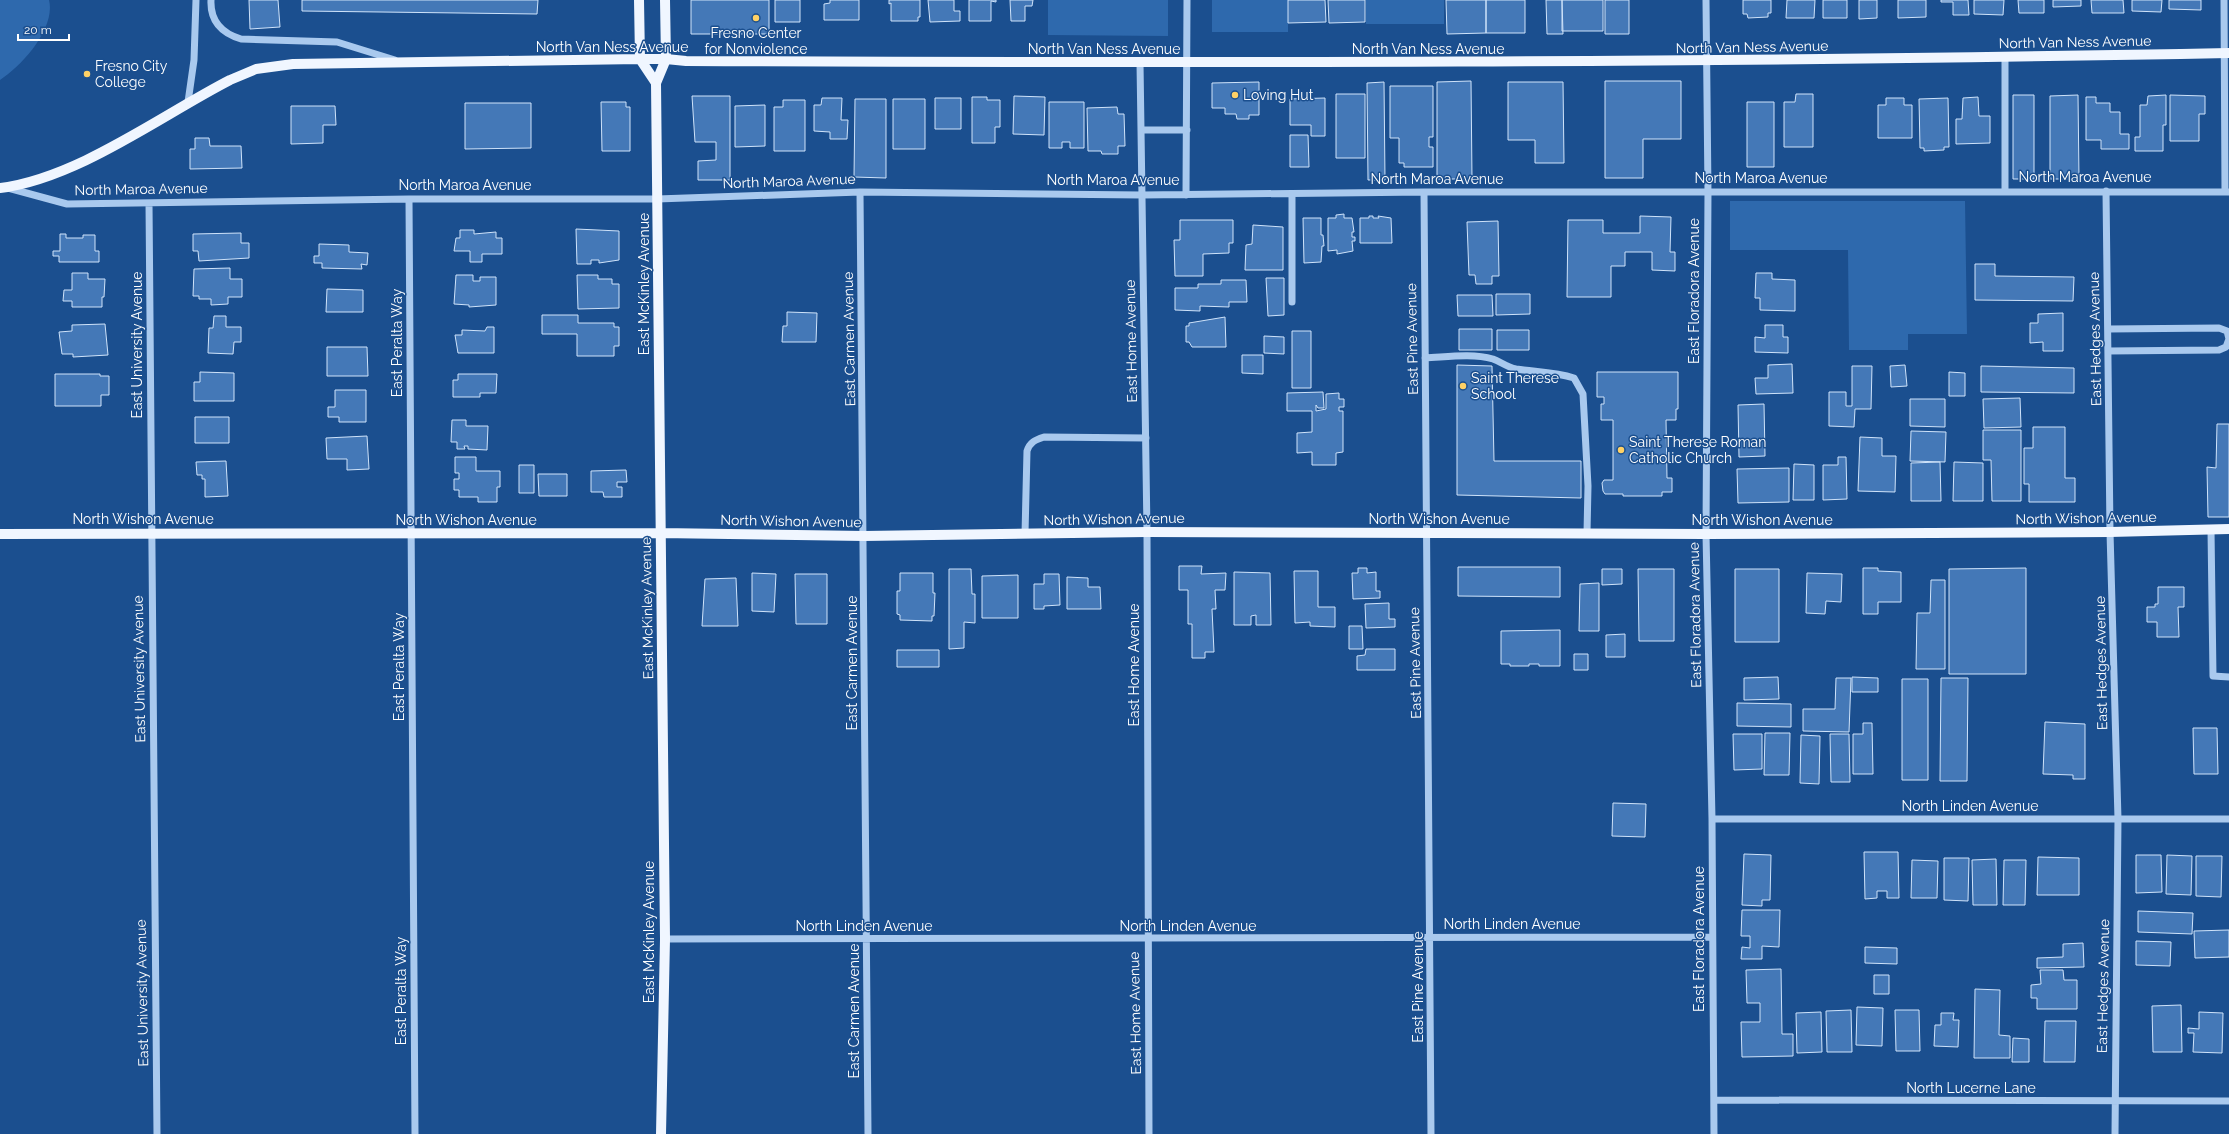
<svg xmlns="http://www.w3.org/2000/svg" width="2229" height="1134" viewBox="0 0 2229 1134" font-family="Raleway,sans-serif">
  <rect width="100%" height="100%" fill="#1b4f8f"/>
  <path fill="#2e69ad" d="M0,0H49C56,28 22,66 0,80Z
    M1048,0H1168V36L1048,35Z
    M1212,0H1288V32H1212Z
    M1366,0H1444V24H1366Z
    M1730,201H1965L1967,334H1908V350H1849L1848,250H1730Z"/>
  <path fill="#4478b7" stroke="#cfe3fa" d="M249,0H278L280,27L250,29Z
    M302,0H538L537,14L302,11Z
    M691,0H769V34H691Z
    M775,0H800V22H775Z
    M830,0H859V20H824V4L830,3Z
    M889,0H920V17H918V21H891V3L889,4Z
    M928,0H954V11H960V21L930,22Z
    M969,0H996V2L991,1V21H969Z
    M1010,0H1033L1032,6H1025V21H1011Z
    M1288,0H1325L1326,22L1288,23Z
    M1328,0H1365V22L1329,23Z
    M1446,0H1486V33L1447,34Z
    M1486,0H1525V33H1486Z
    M1546,0H1562L1563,34H1547Z
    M1562,0H1603V31H1562Z
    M1605,0H1629V34H1605Z
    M1743,0H1771V13H1768V17L1748,18L1747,14H1743Z
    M1787,0H1815L1814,18H1786Z
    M1823,0H1847V18H1823Z
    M1859,0H1877V18L1859,19Z
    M1898,0H1926V17L1898,18Z
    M1941,0H1968L1969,15H1953V2H1941Z
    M1974,0H2004L2003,15L1974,14Z
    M2018,0H2044V13H2019Z
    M2053,0H2081V6L2053,7Z
    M2091,0H2123L2124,13H2092Z
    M2132,0H2162L2161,12L2132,11Z
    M2169,0H2201V10L2169,9Z
    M1471,81L1472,179H1437V82Z
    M1605,81H1681V139H1643V178H1605Z
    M1259,82V115H1249V119H1237L1236,114H1225V108H1212V83Z
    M1384,82L1385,180H1368L1367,83Z
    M1508,82H1563L1564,163H1535V140H1508Z
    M1390,86H1433V137H1429V147H1433V167H1404V163H1399V138H1390Z
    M1336,94H1365V158H1336Z
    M1796,94H1813V147H1784V102H1795Z
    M2013,95H2034V179H2013Z
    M2078,95L2079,179H2050V96Z
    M2166,95V125H2163V151H2135V137H2140V105H2147L2148,96Z
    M2170,95L2205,96V114H2199V141H2170Z
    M692,96H730V180H698V161L716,160V142H695Z
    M1014,96L1045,97L1044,135L1013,134Z
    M972,97H987V100H1000V127H995V143H972Z
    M1978,97L1979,116H1990V143L1956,144V119H1962L1963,98Z
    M2086,97H2096V103H2110V112H2120V134H2129V149H2101V140H2086Z
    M822,98H842L841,120H848L847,139H830V132L814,131V105H821Z
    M935,98H961V129H935Z
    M1325,98V136H1311V125H1290V99Z
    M1886,98H1904V105H1912V138H1878V105H1886Z
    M1948,98L1949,147H1944V150L1924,151V148H1920L1919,99Z
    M855,99H886V178L854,177Z
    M893,99H925V149H893Z
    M783,100H805V151H774V107H783Z
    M601,102H626V107H630V151H602Z
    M1049,102H1084V148H1070V142H1062V148H1049Z
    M1747,102H1774V167H1747Z
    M465,103H531V148L465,149Z
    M765,105V146L735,147V106Z
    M291,106H335L336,125H323V143L291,144Z
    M1117,107L1118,114H1124L1125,146H1118V154H1102L1101,151H1088L1087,108Z
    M1290,135H1308L1309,167H1290Z
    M195,138H209L210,146H241L242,168L190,169V149H195Z
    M1344,214V218H1352L1354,232H1352V237H1355V241H1352L1353,251L1337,254V250L1328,251V218H1336V215Z
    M1369,216H1373V218H1379L1378,216L1391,218L1392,243H1360V218H1369Z
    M1640,216L1671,217L1670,252H1675V271L1652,270V252H1625V266H1611V297H1567L1568,220H1603V233H1640Z
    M1303,218H1321V235H1323L1324,246H1322L1321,262L1304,263Z
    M1180,220H1233V243H1229V253L1203,254V276H1175L1174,240H1180Z
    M1498,221L1499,276H1492V284H1476L1475,275H1469L1467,222Z
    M1253,225L1283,227V270H1245L1246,245L1252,244Z
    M576,229L619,231V260L599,263V260H591V264H577Z
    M460,230H474V234L496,232V238H502V254H482V262H470V251H454L456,238H460Z
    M241,233V243H249V258L199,261L198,251H193V234Z
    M60,234H66V238H83V235H95V251H99V262H59V256H53V251H60Z
    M319,244L349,245V252L368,253L367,265L361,264L362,269L322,268V263H314V256H319Z
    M1975,264H1995V276L2074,277L2073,301L1975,300Z
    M230,268V279H242V297H228V304L211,305V299H199V296H193L194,269Z
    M72,273H88V279H105L104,297H102V307H72V301H63L64,290H72Z
    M1756,273H1772V279L1795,280V311L1760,310V298H1755Z
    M456,275H473V281H480V277H496V305L469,307V305L454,304Z
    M577,275H598V279H612V284H619V308L578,309Z
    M1266,278H1284V315L1268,316Z
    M1221,280H1246L1247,302H1229V307L1200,306V311L1175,310V288H1198V284H1221Z
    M327,289L363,290V312H326Z
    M1496,294H1530V314L1496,315Z
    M1457,295H1492L1493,316H1458Z
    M787,312L817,313L816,342H782L783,326H787Z
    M2063,313V351H2043V342L2030,343V323H2038V314Z
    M542,315H578V323H614V327H619V346H614V356H577V334H542Z
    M214,316H226V327H241V342H234L233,354L208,353L209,328H213Z
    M1225,317L1226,347H1192L1189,342H1186V326H1189V323Z
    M105,324L108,355L73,357V354H62L59,332L72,331V325Z
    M1765,325H1783V337H1788V353L1755,352V337L1765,338Z
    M487,327H494V353H458L455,335H462V330L485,331Z
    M1459,329H1492V350H1459Z
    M1497,330H1529V350H1497Z
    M1292,331H1311V388H1292Z
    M1264,336L1284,337V354L1264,353Z
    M327,347H367L368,376H327Z
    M1242,355H1263V374L1242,373Z
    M1792,364L1793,393L1756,394L1755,378H1768V365Z
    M1457,365L1492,366L1494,461H1581V498L1457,495Z
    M1905,365L1907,386L1891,387L1890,366Z
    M1852,366H1872L1871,409H1855L1854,427L1829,426V392H1846V406H1852Z
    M1981,366L2074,368V393L1981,392Z
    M200,372L234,373V401H194V382H200Z
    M1597,372H1678V409H1676V420H1666L1667,478H1672V492H1662V496H1623V494H1605L1603,491L1602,483L1604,480H1613V420H1601V404H1604V397H1597Z
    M1949,372L1965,373V396H1949Z
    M55,374H100V376H109V395H101V406H55Z
    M458,374H497L496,393H480V397H453V380H458Z
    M335,390H366V422H339V417H328V407H335Z
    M1323,392L1324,408H1318L1316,405V411L1326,409V394L1339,393V399H1344V407H1339V411H1343V452L1336,453V465H1312V452L1297,453V433L1312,432V411H1287V393Z
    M2020,398L2021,427L1984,428L1983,399Z
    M1910,399H1945V427L1910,426Z
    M1764,404L1765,456L1739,457L1738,405Z
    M195,417H229V443H195Z
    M452,420H466V426H488L487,450L468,449V446H464L465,449H457V442H451Z
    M2217,424H2229V517H2208L2207,467L2216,468Z
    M2033,427H2065V478H2075V502H2029V484H2024V448H2033Z
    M1983,430H2021V501H1992L1991,460H1983Z
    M1911,431L1946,432L1945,462L1910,461Z
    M367,436L369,469L347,470V459H327L326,438Z
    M1860,437L1882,438V456H1896L1895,492L1858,491Z
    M455,457H476V471H500V487H497V502H478V497H459V490H454V479H459V473H455Z
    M1838,457H1846L1847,499L1823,500V465H1838Z
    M226,461L228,496L205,497V479H202V475H197L196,462Z
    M1940,462L1941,501H1911V463Z
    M1954,462L1983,463V501H1953Z
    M1794,464L1814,465V500H1793Z
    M519,465H534V493H519Z
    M1789,468V502L1738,503L1737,469Z
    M626,470L627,482H617V487H622V497H604L603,492H591V471Z
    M538,474H567V496H539Z
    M1179,566H1202L1201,574L1226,573L1225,590H1215L1216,609H1212L1214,652H1205V658H1192V624H1188V590H1179Z
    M1458,567H1560V597L1458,596Z
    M1358,568H1367V573L1376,572V591H1380V598L1353,599L1352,573H1358Z
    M1863,568H1878V571L1901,572V602H1878V614H1863Z
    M2026,568V674H1949V569Z
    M949,569H971L972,594H975V623L964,622V648L949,649Z
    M1602,569H1622V584L1602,585Z
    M1638,569H1674V641H1639Z
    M1735,569H1779V642H1735Z
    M1294,571H1318V607H1335V627L1310,626V622L1295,623Z
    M1234,572L1270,573L1271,625H1256V615L1251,616V625H1234Z
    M752,573L776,574L774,612L752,611Z
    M900,573H933V593H935L934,616H932V621L900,620V615L897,614V591H900Z
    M1807,573L1842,574L1841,602L1826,601L1825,614L1806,613Z
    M795,574H827V624H796Z
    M1044,574H1059L1060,605L1044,606V609H1034V584H1044Z
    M1018,575V618H982V576Z
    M1067,577L1088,578V587H1100L1101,609H1067Z
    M736,578L738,626H702L705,579Z
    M1931,580H1945V669H1916L1917,613H1930Z
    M1599,583V631H1579L1580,584Z
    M2158,587H2184V607H2178L2179,637H2157V622H2147V607H2155V604H2158Z
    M1389,603V619H1395V627L1366,628L1365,604Z
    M1349,626H1362L1363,649H1349Z
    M1560,630V666H1539V664H1529V666H1510V664H1501V631Z
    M1625,634V657H1606V635Z
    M1366,649H1395V670H1357V656L1365,655Z
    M897,650H939V667H897Z
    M1574,654H1588V670H1574Z
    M1778,677L1779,699L1744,700V678Z
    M1852,677L1878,678V692H1852Z
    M1836,678H1851L1849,732L1803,731V709H1835Z
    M1941,678H1968L1967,781H1940Z
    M1902,679H1928V780H1902Z
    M1737,703L1791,704V727L1737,726Z
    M2045,722L2085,724V779H2073V775L2043,774Z
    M1863,723H1872L1873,774H1853V734H1863Z
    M2193,728H2217L2218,774H2194Z
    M1765,733H1790L1789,775H1764Z
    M1733,734H1762V769L1734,770Z
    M1830,734H1849L1850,782H1831Z
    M1801,735L1820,736L1819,784L1800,783Z
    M1613,803L1646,804L1645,837L1612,836Z
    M1864,852H1898L1899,898H1887V891H1877V898L1865,899Z
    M1744,854L1771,855L1770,900H1762V906L1742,905Z
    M2136,855H2161L2162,892L2136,893Z
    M2167,855L2192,856L2191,895L2166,894Z
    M2196,856H2222L2221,897L2196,896Z
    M2038,857L2079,858V895H2037Z
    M1944,858H1969L1968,901L1944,900Z
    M1996,859L1997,905H1973L1972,860Z
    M1912,860L1938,861L1937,898H1911Z
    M2004,860H2026L2025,905H2003Z
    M1742,910H1780L1779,947L1762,946V959H1741L1742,947L1750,948V936H1741Z
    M2138,911L2193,913L2192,934L2138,932Z
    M2229,930V957L2195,958L2194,931Z
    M2136,941L2171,942L2170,966L2136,965Z
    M2083,943L2084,967L2037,968V958L2063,957V944Z
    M1865,947L1897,948V964L1865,963Z
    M1781,969L1782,1034H1793V1056L1742,1057L1741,1022H1760V1003H1747L1746,970Z
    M2040,970H2063L2064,980H2077V1009H2037V998H2031V985L2041,984Z
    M1874,975H1889V994H1874Z
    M1975,989L2000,990L1999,1035L2010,1036V1058H1974Z
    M2181,1005L2182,1052H2153L2152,1006Z
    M1857,1007L1883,1008L1882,1046L1856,1045Z
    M1851,1010L1852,1052H1827L1826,1011Z
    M1895,1010H1919L1920,1051H1896Z
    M1821,1012L1822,1052L1797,1053L1796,1013Z
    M2199,1012L2223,1013L2222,1053L2193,1052L2194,1033H2188V1028L2199,1029Z
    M1941,1013H1954L1953,1020H1959L1958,1047L1934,1046L1935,1025H1941Z
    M2045,1021H2076L2075,1062H2044Z
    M2013,1038L2029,1039V1062H2012Z"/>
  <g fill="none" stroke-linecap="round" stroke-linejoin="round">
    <path stroke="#a9c9ee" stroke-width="7" d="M211,0C210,21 221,33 241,39L337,42L395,60
      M1706,0L1708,192L1706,534L1712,819L1714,1134
      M2224,0L2225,192
      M1140,63L1147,532L1149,1134
      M188,102L194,60L196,0
      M1141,130H1187
      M8,188L67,204L409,199H657L860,192L1142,195L1424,192H2229
      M2005,191V57
      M2106,191L2110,532L2118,819L2115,1134
      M860,192L868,1134
      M1424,192L1431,1134
      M1186,195L1187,0
      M409,199L415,1134
      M149,203L157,1134
      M1292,302V194
      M2108,329L2219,328L2227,331L2229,339L2226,347L2219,350L2108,351
      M1425,358C1447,357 1472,353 1493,359C1501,362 1507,367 1516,369C1536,372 1555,372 1574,378L1583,394L1588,486L1587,533
      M2211,530L2213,676L2229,677
      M1025,534L1027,451C1030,442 1035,440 1044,437L1146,438
      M1712,819H2229
      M665,939L1712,937
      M1714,1100L2229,1101"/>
    <path stroke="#f0f6ff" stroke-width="10" d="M639,0L640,59L656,83
      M0,188C78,178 160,116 230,80L256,69L293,64L640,59H666L686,61C1201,63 1715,63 2229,53
      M0,534L660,533L864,536L1147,532L1706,534L2110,532L2229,529
      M661,1134L665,939L656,83L666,59L665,0"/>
  </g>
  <g fill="#ffd166" stroke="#1b4f8f" stroke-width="1.5">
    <circle cx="756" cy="18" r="4"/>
    <circle cx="87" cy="74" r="4"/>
    <circle cx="1235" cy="95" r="4"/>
    <circle cx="1463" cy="386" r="4"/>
    <circle cx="1621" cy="450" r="4"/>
  </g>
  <g text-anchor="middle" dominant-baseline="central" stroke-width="3" stroke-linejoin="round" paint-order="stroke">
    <g font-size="14" fill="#fff" stroke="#1b4f8f" text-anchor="start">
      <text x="756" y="33" text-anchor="middle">Fresno Center<tspan x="756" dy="16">for Nonviolence</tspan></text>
      <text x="95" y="66">Fresno City<tspan x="95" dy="16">College</tspan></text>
      <text x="1243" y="95">Loving Hut</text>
      <text x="1471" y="378">Saint Therese<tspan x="1471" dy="16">School</tspan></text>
      <text x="1629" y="442">Saint Therese Roman<tspan x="1629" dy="16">Catholic Church</tspan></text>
    </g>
    <g font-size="14" fill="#fff" stroke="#1b4f8f">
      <text transform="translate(2075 42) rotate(-1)">North Van Ness Avenue</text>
      <text x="612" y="47">North Van Ness Avenue</text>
      <text transform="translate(1752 47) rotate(-1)">North Van Ness Avenue</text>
      <text x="1104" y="49">North Van Ness Avenue</text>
      <text x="1428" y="49">North Van Ness Avenue</text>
      <text x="2085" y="177">North Maroa Avenue</text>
      <text x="1761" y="178">North Maroa Avenue</text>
      <text x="1437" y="179">North Maroa Avenue</text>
      <text x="1113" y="180">North Maroa Avenue</text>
      <text transform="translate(789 181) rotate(-2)">North Maroa Avenue</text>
      <text x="465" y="185">North Maroa Avenue</text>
      <text transform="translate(141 189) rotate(-1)">North Maroa Avenue</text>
      <text transform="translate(644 284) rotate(-90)">East McKinley Avenue</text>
      <text transform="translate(1694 291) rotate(-90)">East Floradora Avenue</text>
      <text transform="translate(849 339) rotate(-91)">East Carmen Avenue</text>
      <text transform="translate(1412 339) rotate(-91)">East Pine Avenue</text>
      <text transform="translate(2095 339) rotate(-91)">East Hedges Avenue</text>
      <text transform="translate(1131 341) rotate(-91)">East Home Avenue</text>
      <text transform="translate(397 343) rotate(-90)">East Peralta Way</text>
      <text transform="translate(137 345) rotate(-90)">East University Avenue</text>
      <text transform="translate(2086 518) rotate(-1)">North Wishon Avenue</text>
      <text x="143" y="519">North Wishon Avenue</text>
      <text transform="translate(1114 519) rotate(-1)">North Wishon Avenue</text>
      <text x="1439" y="519">North Wishon Avenue</text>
      <text x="466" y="520">North Wishon Avenue</text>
      <text x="1762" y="520">North Wishon Avenue</text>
      <text transform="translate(791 521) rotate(1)">North Wishon Avenue</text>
      <text transform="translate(647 608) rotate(-91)">East McKinley Avenue</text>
      <text transform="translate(1695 615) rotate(-91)">East Floradora Avenue</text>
      <text transform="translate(852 663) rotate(-90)">East Carmen Avenue</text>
      <text transform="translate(1415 663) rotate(-91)">East Pine Avenue</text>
      <text transform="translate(2101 663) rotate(-91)">East Hedges Avenue</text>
      <text transform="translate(1134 665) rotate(-90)">East Home Avenue</text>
      <text transform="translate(399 667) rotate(-90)">East Peralta Way</text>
      <text transform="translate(139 669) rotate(-91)">East University Avenue</text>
      <text x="1970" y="806">North Linden Avenue</text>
      <text x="1512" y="924">North Linden Avenue</text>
      <text x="864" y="926">North Linden Avenue</text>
      <text x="1188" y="926">North Linden Avenue</text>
      <text transform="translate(649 932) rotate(-90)">East McKinley Avenue</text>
      <text transform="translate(1699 939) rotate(-90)">East Floradora Avenue</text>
      <text transform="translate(2103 986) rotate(-89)">East Hedges Avenue</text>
      <text transform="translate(1418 987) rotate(-90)">East Pine Avenue</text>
      <text transform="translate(401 991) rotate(-90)">East Peralta Way</text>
      <text transform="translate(142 993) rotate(-91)">East University Avenue</text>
      <text transform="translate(854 1011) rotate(-90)">East Carmen Avenue</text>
      <text transform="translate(1135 1013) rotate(-91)">East Home Avenue</text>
      <text x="1971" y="1088">North Lucerne Lane</text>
    </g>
  </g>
  <path d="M18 34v6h51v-6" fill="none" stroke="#ffffff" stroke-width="2"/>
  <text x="24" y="34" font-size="12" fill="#ffffff" stroke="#1b4f8f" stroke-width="3" paint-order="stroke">20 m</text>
</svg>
